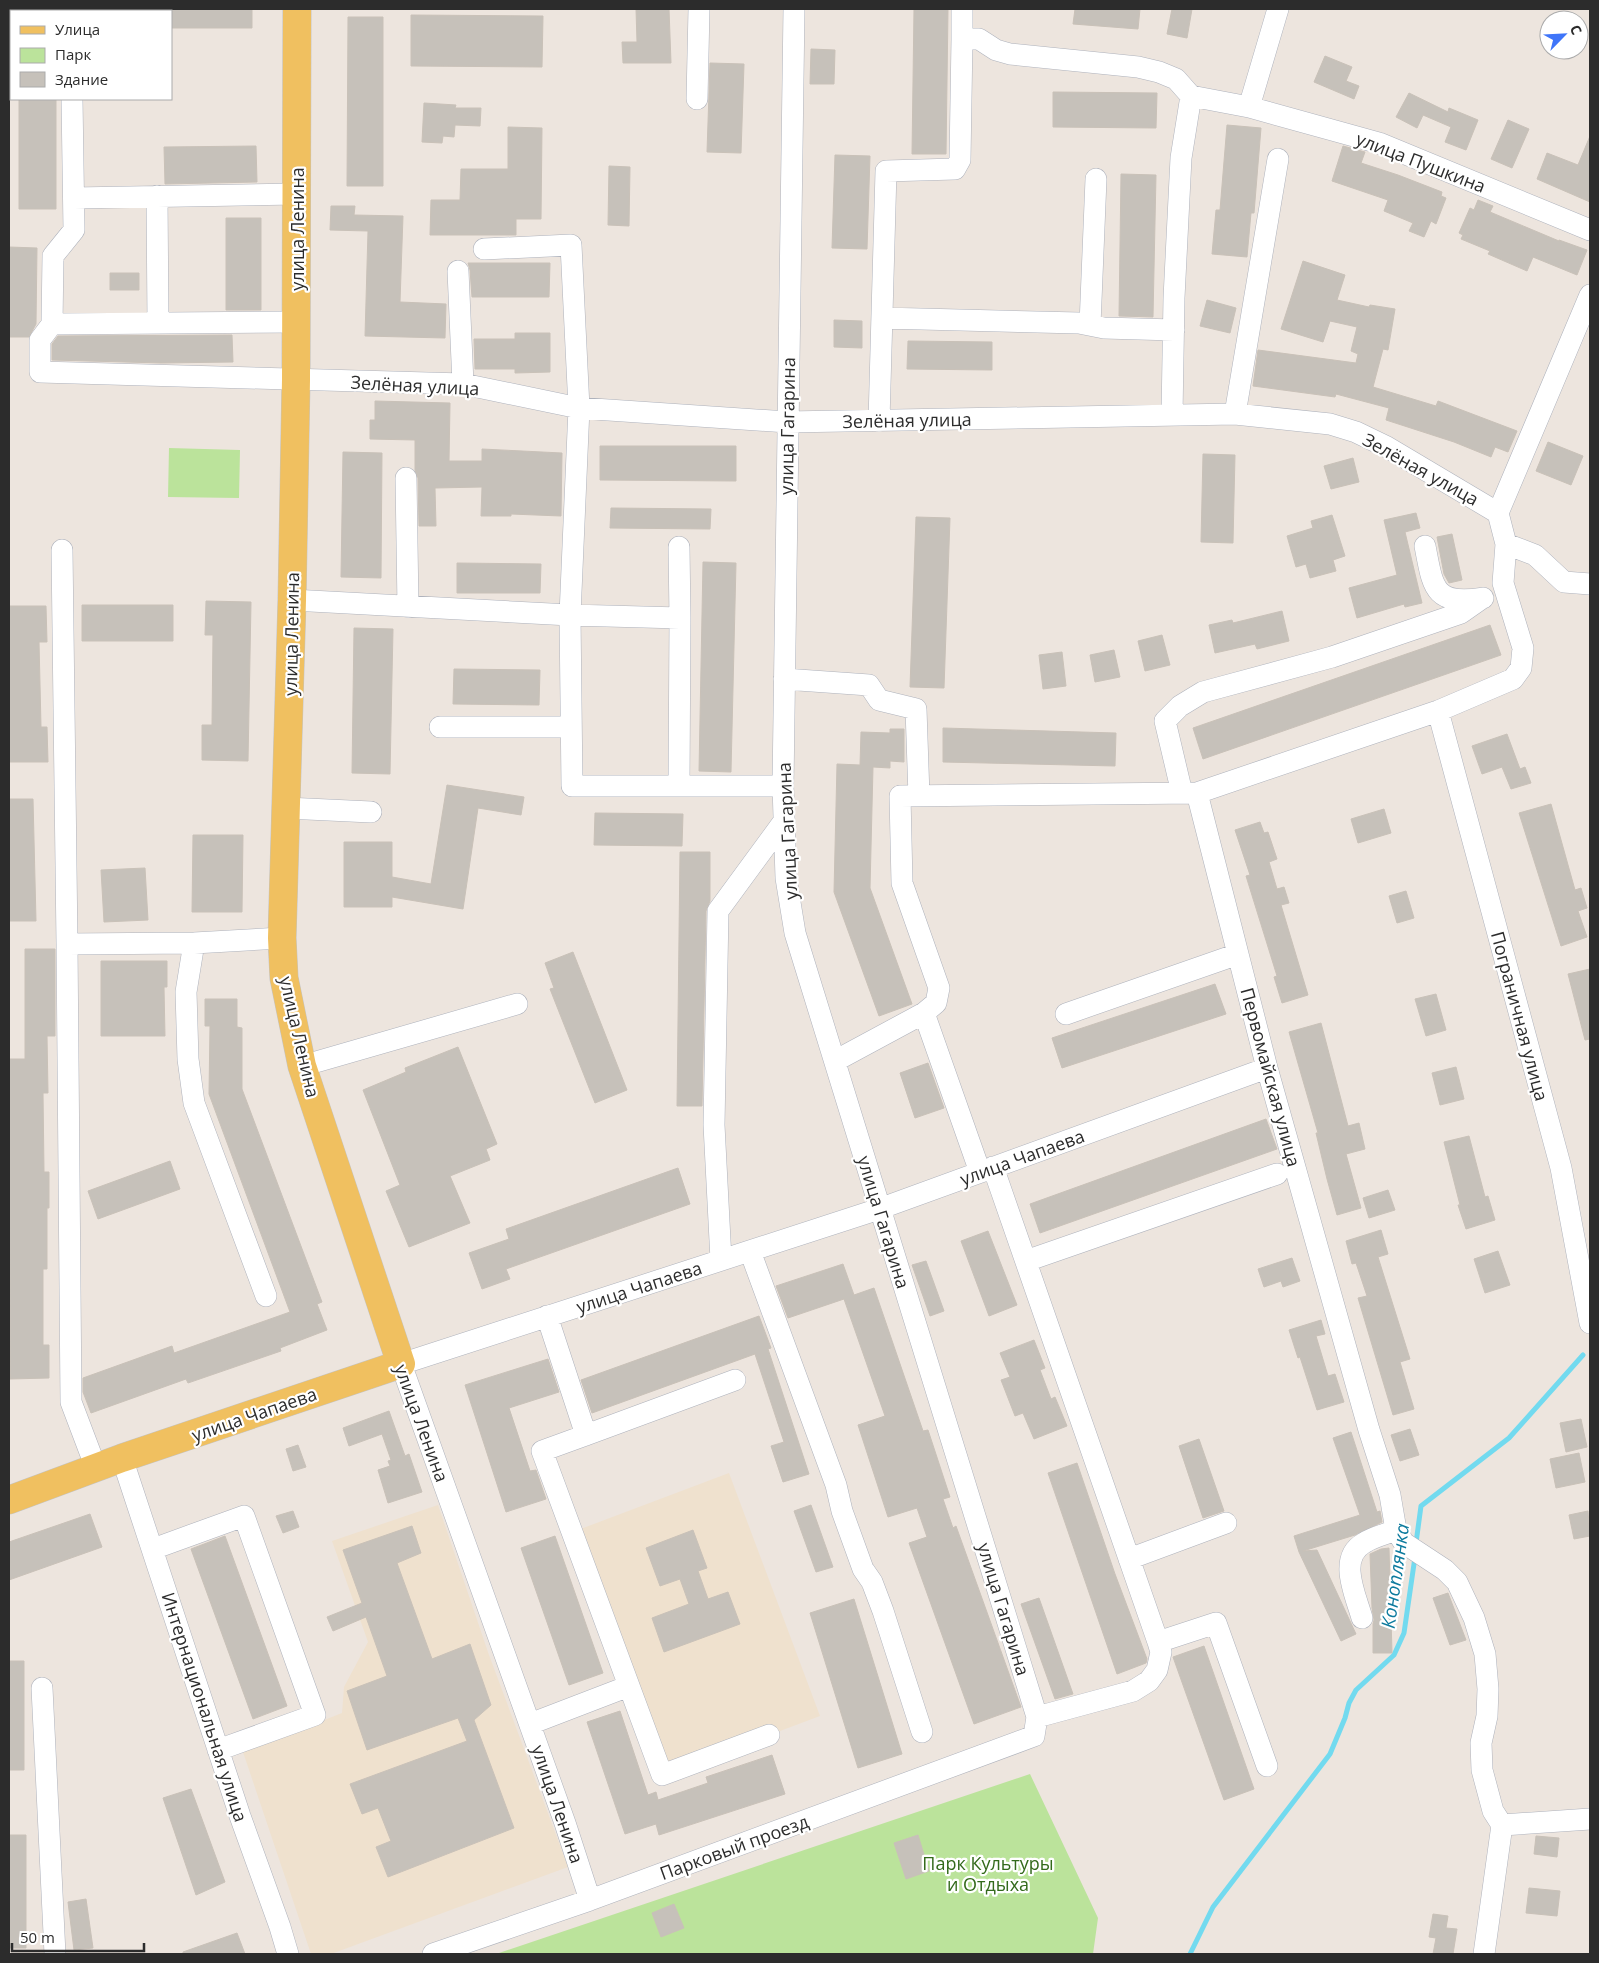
<svg xmlns="http://www.w3.org/2000/svg" width="1599" height="1963" viewBox="0 0 1599 1963" font-family="'Open Sans',sans-serif">
  <rect width="100%" height="100%" fill="#ede5de"/>
  <path fill="#efe1ce" d="M729,1473L820,1716L662,1775L570,1533Z
    M438,1505L489,1655L568,1867L331,1954H311L243,1752L342,1713L344,1687L368,1642L332,1541Z"/>
  <path fill="#bbe39b" d="M169,448L240,450L239,498L168,497Z
    M1030,1774L1098,1918L1093,1954H496Z"/>
  <g fill="none" stroke-linecap="round" stroke-linejoin="round">
    <path stroke="#72daef" stroke-width="5" d="M1416,1543L1421,1506L1509,1438L1583,1355
      M1190,1954L1213,1907L1330,1754L1345,1718L1349,1703L1356,1690L1394,1655L1404,1633L1415,1557"/>
  </g>
  <path fill="#c6c1ba" stroke="#c9c1b8" d="M171,9H252V28H171Z
    M636,9H669L671,63H623L622,42H637Z
    M914,9H948L946,154H912Z
    M1075,9H1140L1138,29L1073,24Z
    M1172,9H1192L1187,38L1167,34Z
    M411,15L543,16L542,67L411,66Z
    M348,17H383V186H347Z
    M811,49L835,50L834,84H810Z
    M1325,56L1352,67L1346,81L1359,86L1354,99L1314,82Z
    M710,63L744,64L741,153L707,152Z
    M1053,92L1157,93L1156,128L1053,127Z
    M1409,93L1448,112L1449,108L1478,120L1466,150L1445,142L1451,127L1423,115L1417,128L1396,117Z
    M19,99H56V209H19Z
    M424,103L456,105L455,108H481L480,126L455,125L454,137L443,136L442,143L422,142Z
    M1508,120L1529,129L1512,168L1491,159Z
    M1227,125L1261,128L1254,213H1251L1247,257L1212,254L1216,210H1220Z
    M508,127L542,128L541,219H516V235H430L431,200H460L461,169H508Z
    M1590,136V202L1537,179L1547,153L1578,165Z
    M256,146L257,182L165,184L164,147Z
    M1343,146L1365,152L1361,163L1398,175L1442,192L1441,196L1446,198L1436,224L1431,221L1424,237L1409,231L1413,223L1384,211L1388,200L1332,181Z
    M835,155L870,156L867,249L832,248Z
    M609,166L630,167L629,226L608,225Z
    M1121,174L1156,175L1153,317L1119,316Z
    M1478,200L1493,206L1490,212L1559,241V240L1587,250L1577,275L1533,257L1527,271L1488,254L1490,251L1461,239L1463,235L1459,233L1470,208L1474,210Z
    M331,206H355L354,215L403,216L400,302L446,304L445,338L365,336L368,231L330,230Z
    M226,218H261V310H226Z
    M9,247L37,248L36,324L29,337H9Z
    M1303,261L1345,275L1337,300L1369,307L1370,305L1395,309L1388,350L1383,349L1373,387L1436,406L1438,401L1517,431L1508,452L1495,447L1491,457L1454,442L1386,420L1389,408L1336,394L1335,397L1253,386L1258,350L1356,363L1358,354L1351,351L1357,327L1330,321L1323,342L1281,329Z
    M468,263H550L549,297H472L470,270Z
    M110,273H139V290H110Z
    M1207,300L1236,308L1230,333L1200,326Z
    M834,320L862,321V348L834,347Z
    M515,333H550V372L515,373V369H475L474,339H515Z
    M232,335L233,362L161,363L52,360V344L58,336Z
    M908,341L992,342V370L907,369Z
    M375,401L450,403L449,461H482V449L562,453L561,516L511,514V516H481L482,487L435,488L436,526H419L418,478L415,470V440L370,439V420H375Z
    M1548,442L1583,456L1571,485L1536,471Z
    M600,446H736V481L600,480Z
    M343,452L382,453L381,578L341,577Z
    M1203,454L1235,455L1233,543L1201,542Z
    M1353,458L1359,482L1331,489L1324,466Z
    M611,508L711,509L710,529L610,528Z
    M1416,513L1420,528L1405,532L1422,603L1405,607L1404,604L1357,618L1349,588L1397,575L1384,520Z
    M1332,515L1345,556L1333,560L1336,571L1310,578L1306,564L1296,567L1287,536L1313,528L1311,521Z
    M916,517L950,518L944,688L910,687Z
    M1452,534L1462,580L1449,583L1444,574L1437,537Z
    M703,562L736,563L731,772L699,771Z
    M457,563L541,564L540,593H457Z
    M206,601L251,602L248,761L202,760V725H212L213,635H205Z
    M82,605H173V641H82Z
    M9,606H46L47,642H39L41,727H47L48,762H9Z
    M1282,611L1289,641L1257,649L1255,644L1215,653L1209,625L1232,620L1233,623Z
    M1490,625L1501,655L1203,759L1193,728Z
    M354,628L393,629L390,774L352,773Z
    M1162,635L1170,665L1145,671L1138,641Z
    M1114,650L1120,677L1095,682L1090,655Z
    M1062,652L1066,686L1043,689L1039,655Z
    M454,669L540,670L539,705L453,704Z
    M943,728L1116,733L1115,766L943,762Z
    M890,729H904V762L890,761V768L873,767L870,888L912,1004L879,1016L834,892L837,764L860,765L861,732L890,733Z
    M1507,734L1520,769L1525,767L1531,783L1511,789L1502,767L1482,774L1472,746Z
    M447,785L524,797L521,815L478,808L463,909L392,897V907H344V842H392V877L431,884Z
    M9,799H33L36,921H9Z
    M1551,804L1575,890L1581,888L1587,908L1578,911L1587,937L1561,946L1519,813Z
    M1384,809L1391,833L1358,843L1351,819Z
    M595,813L683,814L682,846L594,845Z
    M1260,822L1264,833L1268,832L1277,859L1269,862L1277,889L1284,887L1289,903L1281,905L1308,995L1282,1003L1274,977L1277,976L1246,876L1250,875L1235,830Z
    M193,835H243L242,912H192Z
    M680,852H710V901L706,911L702,1106H677Z
    M145,868L148,920L104,922L101,870Z
    M1406,891L1414,918L1397,923L1389,896Z
    M25,949H55V1036H47L48,1093H43L44,1172H49V1208H47V1269H43V1345H49V1378L10,1379L9,1059H25Z
    M573,952L627,1090L595,1103L550,989L554,988L545,963Z
    M101,961H167V987H164L165,1036H101Z
    M1590,969V1039L1585,1040L1568,974Z
    M1215,984L1226,1014L1062,1068L1052,1038Z
    M1436,994L1446,1030L1426,1036L1415,999Z
    M205,999H237V1027L242,1028V1089L322,1302L317,1304L327,1330L280,1348L281,1351L188,1383L186,1379L91,1413L83,1392V1378L172,1346L174,1353L290,1312L209,1094L210,1026H205Z
    M1321,1023L1348,1126L1359,1123L1365,1149L1346,1154L1361,1208L1337,1215L1327,1179L1316,1133H1318L1289,1032Z
    M458,1047L497,1144L486,1149L490,1160L450,1176L470,1223L409,1247L386,1191L400,1185L363,1090L406,1072L405,1068Z
    M928,1063L944,1108L915,1118L900,1073Z
    M1456,1067L1464,1099L1440,1105L1432,1073Z
    M1266,1119L1277,1149L1040,1233L1030,1204Z
    M1469,1136L1485,1197L1488,1196L1495,1220L1466,1229L1458,1205H1460L1444,1142Z
    M170,1161L180,1189L98,1219L88,1191Z
    M678,1168L690,1204L506,1269L510,1279L482,1289L469,1253L509,1239L506,1229Z
    M1388,1190L1395,1210L1369,1218L1363,1198Z
    M1381,1230L1388,1254L1378,1257L1410,1359L1400,1362L1414,1409L1393,1415L1358,1298L1367,1296L1356,1263L1352,1264L1346,1241Z
    M988,1231L1017,1305L989,1316L961,1241Z
    M1498,1251L1510,1285L1485,1293L1474,1259Z
    M1292,1258L1300,1281L1283,1287L1281,1281L1264,1287L1258,1269Z
    M926,1261L944,1311L930,1316L912,1265Z
    M843,1264L854,1295L874,1288L923,1431L928,1430L950,1497L943,1499L953,1528L956,1526L1021,1707L974,1724L909,1543L927,1537L917,1508L888,1517L858,1425L885,1416L844,1299L788,1318L776,1286Z
    M759,1316L771,1348L768,1349L809,1474L783,1482L771,1446L784,1442L755,1354L592,1413L581,1380Z
    M1321,1320L1325,1334L1316,1336L1328,1376L1335,1374L1344,1402L1317,1410L1300,1357L1298,1358L1289,1330Z
    M1034,1340L1045,1368L1040,1370L1051,1399L1055,1397L1067,1426L1034,1439L1023,1413L1015,1416L1001,1380L1010,1377L1000,1353Z
    M548,1359L559,1392L509,1408L530,1471L536,1470L546,1499L506,1512L465,1385Z
    M389,1411L405,1456L409,1454L422,1492L388,1503L378,1470L390,1466L388,1461L391,1460L382,1434L349,1446L343,1428Z
    M1581,1419L1587,1447L1566,1452L1560,1423Z
    M1410,1429L1419,1455L1400,1461L1391,1435Z
    M1351,1432L1377,1512L1380,1511L1382,1522L1355,1535L1303,1551L1317,1550L1356,1634L1341,1641L1299,1552L1294,1536L1360,1515L1333,1438Z
    M1199,1439L1224,1511L1203,1518L1179,1446Z
    M298,1445L306,1467L293,1471L286,1449Z
    M1579,1453L1585,1482L1556,1488L1550,1459Z
    M1077,1463L1115,1574L1147,1659L1146,1663L1117,1674L1048,1473Z
    M811,1505L833,1567L816,1572L794,1511Z
    M293,1511L299,1527L283,1533L276,1516Z
    M1588,1511L1590,1536L1574,1539L1569,1515Z
    M90,1514L102,1547L9,1580V1542Z
    M412,1526L421,1553L397,1563L432,1659L470,1644L491,1705L474,1720L514,1828L388,1877L376,1847L391,1841L378,1808L362,1814L350,1784L467,1741L458,1718L367,1750L347,1691L387,1676L366,1617L333,1631L327,1617L362,1603L343,1550Z
    M693,1530L707,1568L698,1571L708,1599L728,1592L740,1624L664,1652L652,1618L689,1604L680,1579L660,1586L646,1548Z
    M225,1536L287,1706L253,1719L191,1549Z
    M555,1536L603,1673L569,1685L521,1548Z
    M1389,1548L1392,1653H1373V1624L1374,1620L1372,1608L1370,1554L1381,1549Z
    M1448,1593L1466,1640L1450,1645L1433,1598Z
    M1039,1598L1073,1694L1055,1699L1021,1604Z
    M854,1599L902,1754L858,1768L810,1613Z
    M1204,1646L1254,1789L1224,1800L1173,1657Z
    M9,1661H24V1770H9Z
    M620,1711L648,1795L656,1792L658,1800L708,1783L706,1777L772,1755L785,1794L659,1835L656,1824L625,1834L587,1722Z
    M191,1789L225,1882L196,1895L163,1798Z
    M9,1835H26V1948H9Z
    M918,1835L929,1871L906,1879L894,1843Z
    M1536,1836L1559,1838L1557,1857L1534,1854Z
    M1529,1888L1560,1891L1557,1916L1526,1913Z
    M86,1899L93,1948L74,1950L68,1902Z
    M674,1904L684,1928L661,1937L652,1913Z
    M1433,1914L1448,1916L1446,1928L1457,1929L1453,1954H1433L1436,1938L1429,1937Z
    M237,1933L245,1954H183V1952Z"/>
  <g fill="none" stroke-linecap="round" stroke-linejoin="round">
    <g stroke="#aeb2bc" stroke-width="22">
      <path id="minor" d="M70,9V11
        M962,39V9
        M72,99L74,230L53,256L52,324L40,340V372L463,384L579,408L787,422L1235,414L1330,424L1356,432L1387,447L1498,513
        M697,99L699,9
        M1249,107L1278,9
        M157,196L158,323
        M74,198L296,194
        M458,271L463,384
        M882,318L1079,323L1104,328L1174,330
        M52,324L297,322
        M1090,325L1096,179
        M1235,414L1278,159
        M1172,415L1174,298L1181,158L1191,96
        M879,421L886,171L955,169L960,160L962,39H979L996,50L1010,54L1138,67L1159,72L1176,79L1191,96L1249,107L1379,143L1590,230
        M406,478L408,607
        M1498,513L1506,544L1503,583L1523,648L1521,668L1513,679L1438,711L1197,793L1267,1068L1369,1430L1390,1495L1396,1530L1404,1543L1445,1570L1457,1582L1474,1618L1485,1654L1488,1689L1487,1716L1481,1743L1482,1770L1493,1811L1502,1825
        M1498,513L1590,295
        M1506,544L1535,555L1564,582L1590,584
        M1425,546C1433,587 1433,606 1483,598
        M679,547L680,618
        M62,550L67,944
        M292,600L570,615L579,408L571,245L484,249
        M784,679L869,685L879,700L916,709L919,796
        M1438,711L1561,1168L1590,1323
        M440,727H571
        M679,786L680,618L570,615L572,786H783
        M1182,793L1165,721L1180,706L1203,692L1332,657L1461,613L1481,599
        M286,808L371,812
        M194,943L186,992L188,1059L194,1103L266,1296
        M924,1013L980,1172
        M1066,1014L1238,954
        M835,1061L924,1013L936,1003L939,988L902,883L900,796L1197,793
        M302,1066L517,1004
        M993,1167L1158,1642
        M750,1251L836,1485L842,1511L863,1569L872,1582L883,1611L922,1732
        M721,1260L714,1125L718,911L784,821
        M1026,1261L1277,1174
        M547,1316L586,1435L735,1380
        M586,1435L542,1451L662,1775L769,1735
        M122,1458L240,1816L280,1927L288,1954
        M96,1468L71,1402L67,944L194,943L282,938
        M153,1549L244,1516L315,1715L218,1750
        M1129,1559L1226,1523
        M1362,1618C1356,1596 1337,1558 1364,1543C1373,1537 1386,1534 1396,1530
        M42,1688L55,1954
        M1037,1717L1133,1691L1149,1681L1157,1670L1161,1652L1158,1642L1216,1623L1267,1766
        M530,1724L629,1686
        M1502,1825L1590,1819
        M590,1900L565,1823L401,1364L879,1209L1267,1068
        M433,1954L590,1900L1034,1736L1037,1717L795,933L786,878L783,786L794,9
        M1484,1954L1502,1825"/>
    </g>
    <g stroke="#c4c4c4" stroke-width="29">
      <path id="major" d="M9,1500L122,1458L401,1364L302,1066L284,978L282,938L292,600L296,380L297,9"/>
    </g>
    <use href="#minor" stroke="#fff" stroke-width="21"/>
    <use href="#major" stroke="#f0c060" stroke-width="28"/>
  </g>
  <g text-anchor="middle" dominant-baseline="central" stroke-width="4.5" stroke-linejoin="round" paint-order="stroke">
    <g font-size="18" fill="#2c2c2c" stroke="#fff">
      <text transform="translate(1421 162) rotate(21)">улица Пушкина</text>
      <text transform="translate(297 229) rotate(-90)">улица Ленина</text>
      <text transform="translate(415 385) rotate(3)">Зелёная улица</text>
      <text transform="translate(907 420) rotate(-1)">Зелёная улица</text>
      <text transform="translate(787 426) rotate(-89)">улица Гагарина</text>
      <text transform="translate(1421 469) rotate(29)">Зелёная улица</text>
      <text transform="translate(291 634) rotate(-89)">улица Ленина</text>
      <text transform="translate(787 831) rotate(-93)">улица Гагарина</text>
      <text transform="translate(1520 1016) rotate(75)">Пограничная улица</text>
      <text transform="translate(300 1037) rotate(77)">улица Ленина</text>
      <text transform="translate(1271 1077) rotate(75)">Первомайская улица</text>
      <text transform="translate(1022 1157) rotate(-20)">улица Чапаева</text>
      <text transform="translate(884 1222) rotate(73)">улица Гагарина</text>
      <text transform="translate(639 1287) rotate(-18)">улица Чапаева</text>
      <text transform="translate(254 1414) rotate(-19)">улица Чапаева</text>
      <text transform="translate(422 1423) rotate(70)">улица Ленина</text>
      <text transform="translate(1004 1609) rotate(73)">улица Гагарина</text>
      <text transform="translate(205 1707) rotate(72)">Интернациональная улица</text>
      <text transform="translate(558 1804) rotate(71)">улица Ленина</text>
      <text transform="translate(734 1847) rotate(-20)">Парковый проезд</text>
    </g>
    <g font-size="18" fill="#336a1b" stroke="#fff">
      <text x="988" y="1863">Парк Культуры<tspan x="988" dy="21">и Отдыха</tspan></text>
    </g>
    <g font-size="19" font-style="italic" fill="#0e7b9e" stroke="#fff">
      <text transform="translate(1395 1576) rotate(-82)">Коноплянка</text>
    </g>
  </g>
  <rect width="1599" height="1963" fill="none" stroke="#2c2c2c" stroke-width="20"/>
  <rect x="10" y="10" width="162" height="90" fill="#ffffff" stroke="#ababab"/>
  <rect x="20" y="26" width="25" height="8" fill="#f0c060" stroke="#ababab"/>
  <text x="55" y="35" font-size="15" fill="#2c2c2c">Улица</text>
  <rect x="20" y="48" width="25" height="15" fill="#bbe39b" stroke="#ababab"/>
  <text x="55" y="60" font-size="15" fill="#2c2c2c">Парк</text>
  <rect x="20" y="72" width="25" height="15" fill="#c6c1ba" stroke="#ababab"/>
  <text x="55" y="85" font-size="15" fill="#2c2c2c">Здание</text>
  <g transform="translate(1564 35) rotate(66)"><circle r="24" fill="#ffffff" stroke="#ababab"/>
  <path d="M0-4L9 19L0 12L-9 19Z" fill="#3f75f9"/>
  <text y="-8" font-size="14" font-weight="bold" text-anchor="middle" fill="#2c2c2c">С</text>
  </g>
  <path d="M12 1943v8h132v-8" fill="none" stroke="#2c2c2c" stroke-width="2.5"/>
  <text x="20" y="1943" font-size="15" fill="#2c2c2c" stroke="#ffffff" stroke-width="4" paint-order="stroke">50 m</text>
</svg>
